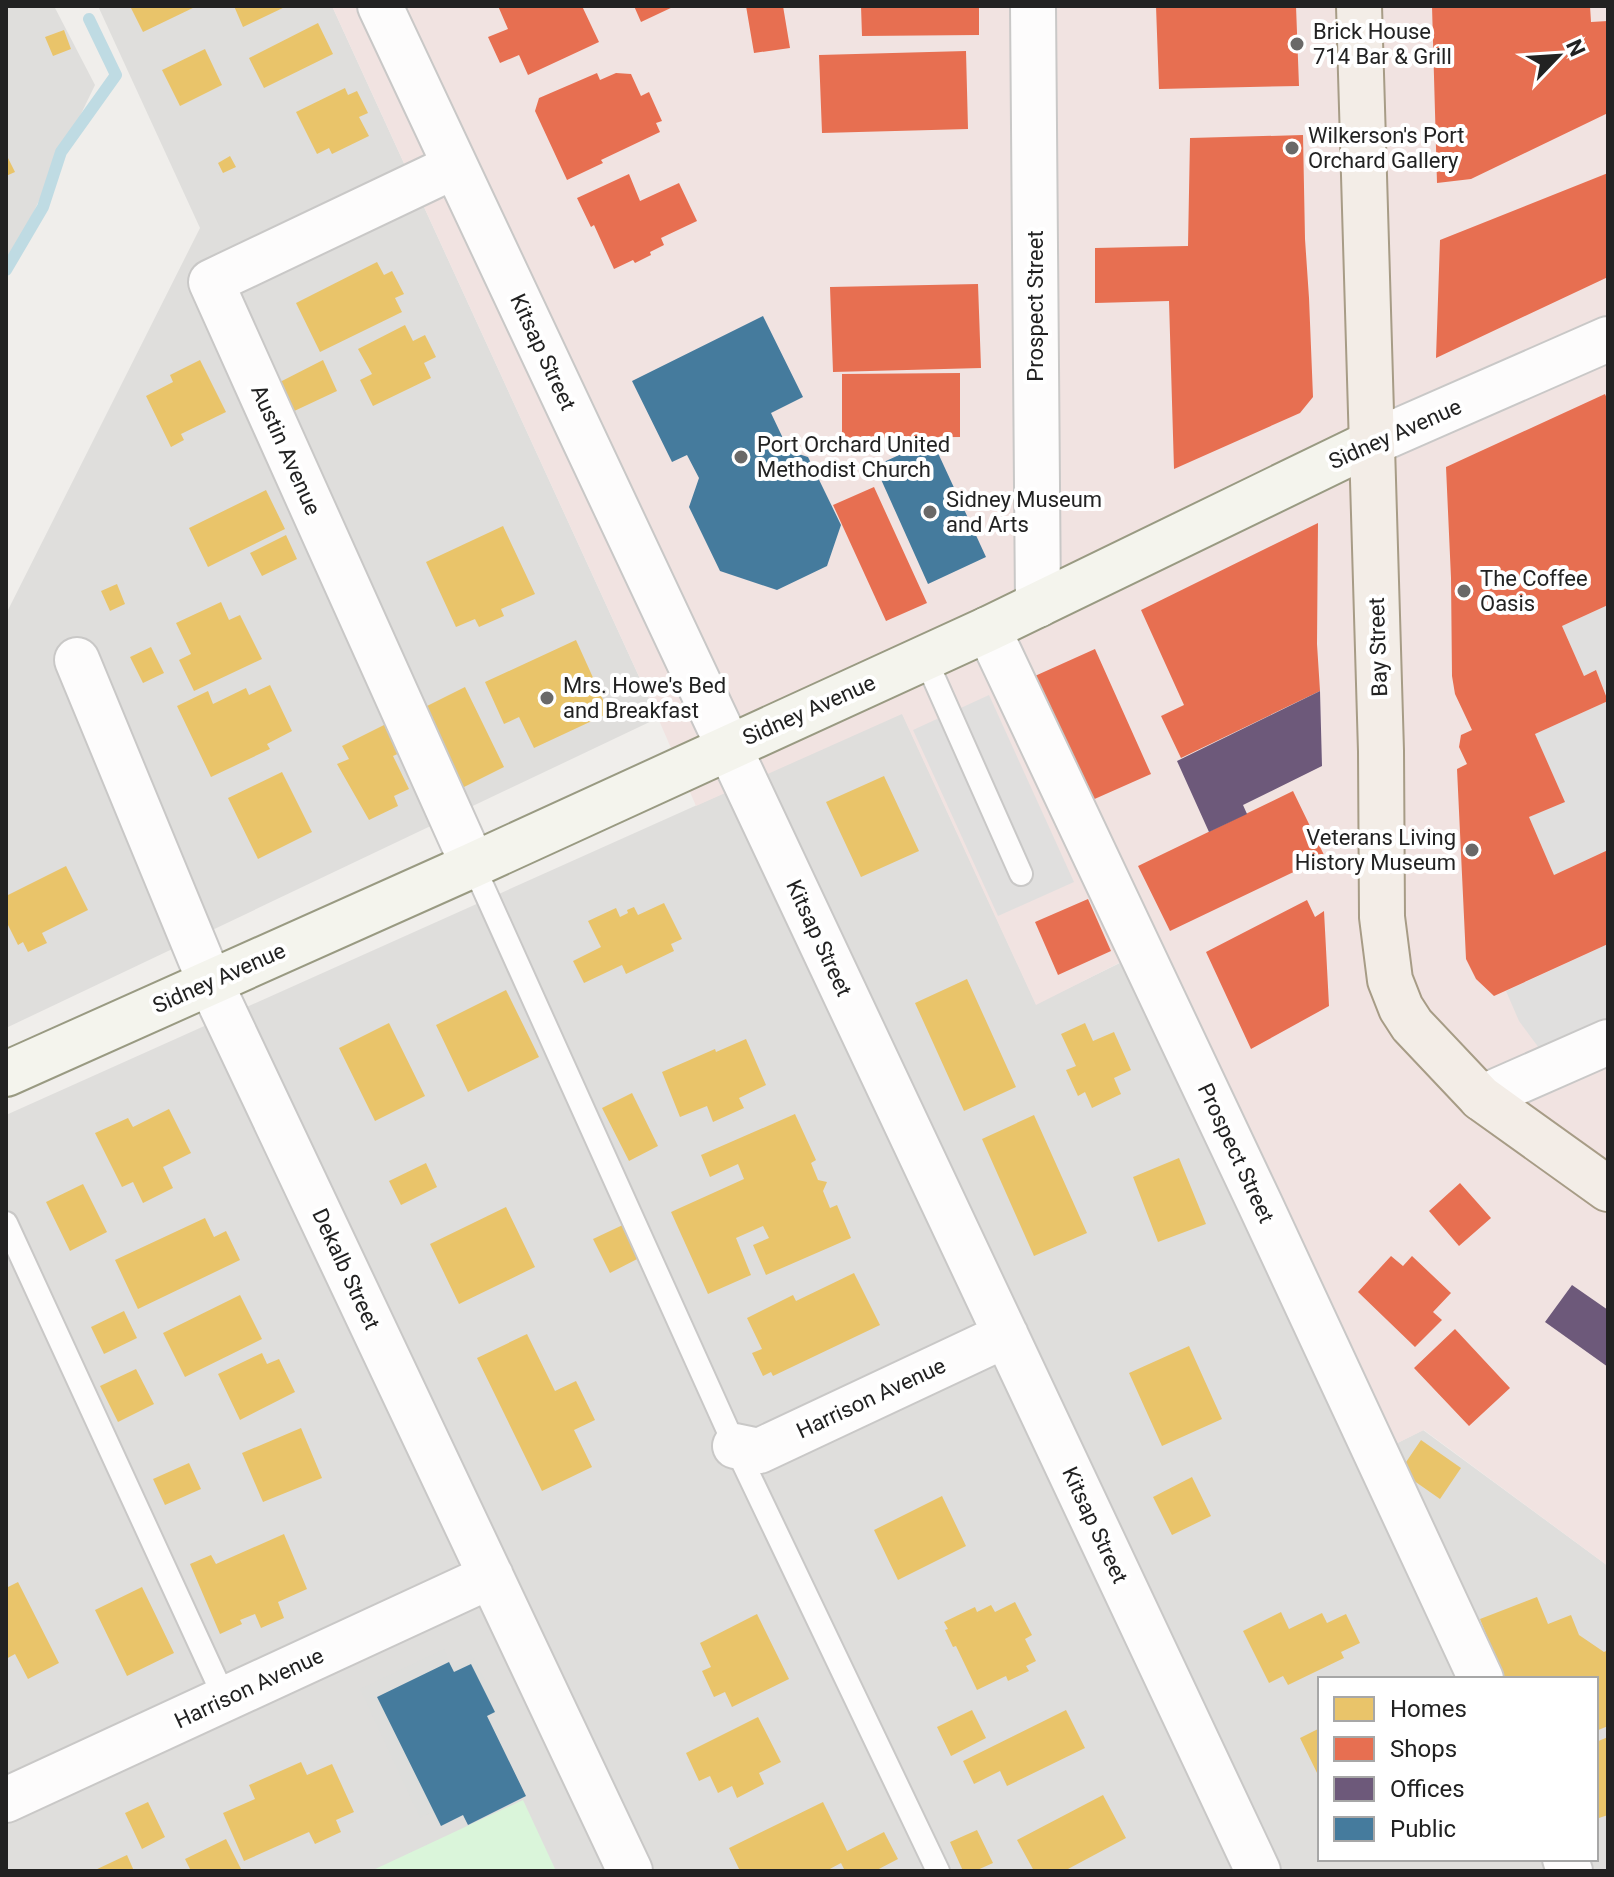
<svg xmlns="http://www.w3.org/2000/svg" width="1614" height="1877" viewBox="0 0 1614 1877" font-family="Roboto,sans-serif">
  <rect width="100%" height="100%" fill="#f0eeeb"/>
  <path fill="#dfdedc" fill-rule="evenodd" d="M6,6H54L95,85L6,269Z
    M98,6H332L658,718L6,1028V614L200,228Z
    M902,713L1036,1004L1124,961L1358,1463L1423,1430L1608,1566V1871H6V1115ZM1320,1679H1596V1859H1320Z"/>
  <path fill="#f1e3e1" d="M332,6H1608V1566L1424,1430L1357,1463L1123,961L1036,1005L902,714L696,806L658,718Z"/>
  <path fill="#dededc" d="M444,1649L453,1668L474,1658L488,1687L475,1693L513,1775L420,1818L360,1689Z"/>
  <path fill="#daf5da" d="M523,1800L556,1871H371Z"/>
  <path fill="#e0dfde" d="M1608,605V698L1596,671L1584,676L1562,626Z
    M989,695L1074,882L998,916L913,730Z
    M1608,701V850L1554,875L1529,817L1564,801L1535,734Z
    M1608,944V1042L1553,1067L1519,1021L1506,991Z"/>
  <path fill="#e9c46a" d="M136,6H197L143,32L131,8Z
    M234,6H287L243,27Z
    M318,23L333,54L264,88L249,58Z
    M64,30L71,49L53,56L45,37Z
    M205,49L222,85L180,106L162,70Z
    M345,88L348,95L357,91L368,113L359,117L369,136L332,154L329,148L317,154L296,112Z
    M6,154L15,172L6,176Z
    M230,156L236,167L223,173L218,163Z
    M377,262L384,275L392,271L404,294L395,298L402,312L320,352L296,303Z
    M405,325L413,341L425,335L436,357L424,363L431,378L373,406L360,380L372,374L358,349Z
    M200,360L226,412L181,434L184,440L171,447L146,396L173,382L170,375Z
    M323,360L337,391L290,413L276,384Z
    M266,490L285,529L208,567L189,528Z
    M503,526L535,594L501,609L504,616L479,627L475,619L456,627L426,562Z
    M286,535L297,559L262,576L250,553Z
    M117,584L125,604L110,611L101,591Z
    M221,602L229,620L240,615L262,659L194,691L179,660L191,654L176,623Z
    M576,640L609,713L534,748L519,717L504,724L485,682Z
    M151,647L164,673L143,683L130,657Z
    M270,685L292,731L267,744L270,749L211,777L177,706L208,691L213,704L246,688L249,695Z
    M465,687L504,767L462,788L423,708Z
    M388,723L402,752L393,756L409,789L394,796L398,806L369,820L337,764L349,759L342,746Z
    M282,772L312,832L258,859L228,798Z
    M884,776L919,851L861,877L826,802Z
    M66,866L88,910L42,933L47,943L28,952L23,942L18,945L6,921V896Z
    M664,903L682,939L671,944L674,951L626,974L622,965L584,983L573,961L601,947L588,921L616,908L620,917L628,913L627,910L634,907L638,915Z
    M967,979L1016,1087L964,1111L915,1003Z
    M506,990L539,1057L468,1092L436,1025Z
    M389,1023L425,1096L375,1121L339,1048Z
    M1085,1023L1093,1041L1114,1032L1131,1070L1114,1078L1121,1094L1092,1108L1085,1092L1078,1096L1066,1070L1076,1066L1061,1034Z
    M746,1039L766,1085L739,1098L744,1108L713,1122L707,1106L680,1117L662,1072L715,1049L716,1052Z
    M632,1093L658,1146L629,1161L602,1108Z
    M169,1109L191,1153L163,1167L173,1188L143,1203L133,1182L122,1187L95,1133L128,1118L133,1127Z
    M795,1114L816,1160L811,1163L818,1180L827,1182L823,1191L830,1208L837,1205L851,1238L766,1275L753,1245L769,1238L763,1226L736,1238L751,1275L708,1294L671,1212L744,1179L738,1164L710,1177L701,1155Z
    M1034,1115L1087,1233L1034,1256L982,1139Z
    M1179,1158L1206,1224L1158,1242L1133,1177Z
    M426,1163L437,1187L401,1205L389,1181Z
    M83,1184L107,1232L70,1251L46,1202Z
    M506,1207L535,1267L459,1304L430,1244Z
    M205,1218L214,1237L226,1231L240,1260L138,1309L115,1260Z
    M627,1223L643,1256L610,1273L593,1239Z
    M854,1273L880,1325L773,1376L771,1372L763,1376L752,1353L762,1349L747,1318L793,1295L796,1301Z
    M240,1295L262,1339L185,1377L163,1333Z
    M124,1311L137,1338L104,1354L91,1327Z
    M527,1334L555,1391L576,1381L595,1420L574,1430L592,1467L542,1491L477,1358Z
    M1189,1346L1222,1419L1162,1446L1129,1373Z
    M262,1353L267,1364L279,1359L295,1392L240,1420L218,1374Z
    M136,1369L154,1404L118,1422L100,1386Z
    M301,1428L322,1478L263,1502L242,1453Z
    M1421,1440L1461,1468L1440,1499L1400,1471Z
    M189,1463L201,1489L165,1505L153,1479Z
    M1192,1477L1211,1516L1172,1535L1153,1497Z
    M942,1496L966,1546L898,1580L874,1530Z
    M284,1534L307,1589L278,1602L284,1618L261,1628L255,1614L240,1620L242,1624L220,1634L190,1564L211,1555L216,1564Z
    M18,1582L59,1663L28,1679L15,1654L6,1659V1588Z
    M142,1587L174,1653L127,1676L95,1610Z
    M1537,1597L1548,1624L1571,1615L1579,1635L1604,1652L1608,1650V1726L1596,1731V1679H1504L1480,1619Z
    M1015,1602L1032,1635L1025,1639L1036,1661L1026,1666L1029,1671L1008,1681L1006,1676L977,1690L956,1646L953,1647L945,1630L948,1629L944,1622L975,1607L977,1612L991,1605L995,1612Z
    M1281,1612L1289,1629L1322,1613L1327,1623L1346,1614L1360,1643L1341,1652L1344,1658L1288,1685L1283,1676L1269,1683L1243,1631Z
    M757,1614L789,1679L732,1707L725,1692L714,1697L702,1671L711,1667L700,1643Z
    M972,1710L986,1738L951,1756L937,1727Z
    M1066,1710L1085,1748L1007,1786L1000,1771L974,1784L963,1761Z
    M758,1717L781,1762L759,1773L764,1784L737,1798L732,1786L718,1793L710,1776L699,1781L686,1753Z
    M1320,1728V1779L1300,1738Z
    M1608,1737V1815L1596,1819V1742Z
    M301,1762L307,1775L332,1764L354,1812L336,1820L341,1832L315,1844L309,1832L244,1861L223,1813L255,1799L249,1785Z
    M1103,1795L1126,1838L1068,1869V1871H1034L1017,1840Z
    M148,1802L165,1837L142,1849L125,1813Z
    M823,1802L847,1851L884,1832L898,1859L875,1871H845L841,1863L826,1871H740L729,1848Z
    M977,1830L993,1863L975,1871H963L950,1842Z
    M226,1839L242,1871H191L185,1859Z
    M127,1855L134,1871H93Z"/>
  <path fill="#e76f51" d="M498,6H582L599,42L528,75L519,55L500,63L488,37L508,29Z
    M634,6H675L641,22Z
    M746,6H783L790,48L754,53Z
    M861,6H979V35L862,36Z
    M1156,6H1296L1299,86L1159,89Z
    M1432,6H1590L1591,22L1608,21V113L1471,179L1437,183Z
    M966,51L968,129L822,133L819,55Z
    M597,73L600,80L616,73L631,74L641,96L649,92L662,121L656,123L660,132L601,160L603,163L567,180L535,111L539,98Z
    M1303,135L1305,239L1309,298L1313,397L1300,413L1174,469L1169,301L1095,303V248L1188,246L1190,138Z
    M1608,173V277L1436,358L1440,240Z
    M629,174L640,201L679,183L697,221L661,238L664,245L650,252L651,255L635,263L633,260L614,269L594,225L591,227L577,198Z
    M978,284L981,368L833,372L830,287Z
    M960,373V437L842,438V374Z
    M1605,394L1608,401V605L1562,626L1584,676L1596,670L1608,701L1535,734L1565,802L1529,817L1554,875L1608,850V944L1494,996L1476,979L1466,959L1457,769L1467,764L1459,747L1461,735L1472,730L1455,694L1452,676L1451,578L1446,467Z
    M874,487L927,603L886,621L833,505Z
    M1318,523L1317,644L1320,691L1181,758L1161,716L1184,705L1141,610Z
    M1095,649L1151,774L1081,805L1026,680Z
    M1293,791L1325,857L1170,931L1138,866Z
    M1088,899L1111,951L1058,975L1035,922Z
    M1307,900L1315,917L1324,911L1329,1006L1251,1049L1206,952Z
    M1460,1183L1491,1218L1459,1246L1429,1211Z
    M1391,1256L1403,1266L1412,1256L1451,1293L1433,1312L1442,1320L1415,1347L1358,1292Z
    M1455,1329L1510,1388L1469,1426L1414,1368Z"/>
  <path fill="#6d597a" d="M1320,691L1322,766L1243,805L1247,814L1209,832L1177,761Z
    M1572,1285L1608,1310V1367L1545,1322Z"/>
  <path fill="#457b9d" d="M763,316L803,397L771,413L789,451L808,457L841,525L827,566L777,590L720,571L689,507L699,478L687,455L672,462L632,381Z
    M932,440L986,557L928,584L875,466Z
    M449,1662L454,1672L471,1664L495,1712L487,1716L526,1796L468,1825L463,1815L441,1826L377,1697Z"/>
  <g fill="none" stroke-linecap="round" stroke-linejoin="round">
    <path stroke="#bfdbe3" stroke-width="12" d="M6,270L43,207L61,152L116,75L89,19"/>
    <g stroke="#c9c8c7" stroke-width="26">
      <path id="lane" d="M925,658L1021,874
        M473,865L735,1446L938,1871
        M6,1223L225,1699"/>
    </g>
    <g stroke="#c9c8c7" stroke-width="48">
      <path id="street" d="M380,6L1258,1871
        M1033,6L1038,605
        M455,166L211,282L473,865
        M1371,443L1608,339
        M988,629L1260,1204L1481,1679
        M77,660L210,982L630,1871
        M1481,1098L1608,1042
        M735,1446L759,1451L1006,1335
        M6,1800L491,1576
        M1565,1859L1570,1871"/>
    </g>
    <g stroke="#999a82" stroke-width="48">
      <path id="secondary" d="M6,1074L473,865L988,629L1371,443"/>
    </g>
    <g stroke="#a79c86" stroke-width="48">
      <path id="primary" d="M1359,6L1381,751L1382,917L1390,980L1401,1008L1412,1025L1481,1098L1608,1189"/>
    </g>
    <use href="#lane" stroke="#fdfcfc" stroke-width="22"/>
    <use href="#street" stroke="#fdfcfc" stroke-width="44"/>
    <use href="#secondary" stroke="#f4f4ed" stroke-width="44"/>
    <use href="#primary" stroke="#f3ede7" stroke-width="44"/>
  </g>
  <g fill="#6a6968" stroke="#fff" stroke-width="3">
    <circle cx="1297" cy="44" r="8"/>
    <circle cx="1292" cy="148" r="8"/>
    <circle cx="741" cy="457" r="8"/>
    <circle cx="930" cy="512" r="8"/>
    <circle cx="1464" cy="591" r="8"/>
    <circle cx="547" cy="698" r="8"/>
    <circle cx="1472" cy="850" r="8"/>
  </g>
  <g text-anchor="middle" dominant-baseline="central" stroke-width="8" stroke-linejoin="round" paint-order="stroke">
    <g font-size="22" fill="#222" stroke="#fff" text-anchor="start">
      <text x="1313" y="31">Brick House<tspan x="1313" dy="25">714 Bar &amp; Grill</tspan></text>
      <text x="1308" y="135">Wilkerson's Port<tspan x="1308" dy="25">Orchard Gallery</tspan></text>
      <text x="757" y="444">Port Orchard United<tspan x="757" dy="25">Methodist Church</tspan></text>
      <text x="946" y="499">Sidney Museum<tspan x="946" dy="25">and Arts</tspan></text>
      <text x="1480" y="578">The Coffee<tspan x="1480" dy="25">Oasis</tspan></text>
      <text x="563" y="685">Mrs. Howe's Bed<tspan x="563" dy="25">and Breakfast</tspan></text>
      <text x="1456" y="837" text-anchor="end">Veterans Living<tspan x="1456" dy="25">History Museum</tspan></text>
    </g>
    <g font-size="22" fill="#222" stroke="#fff">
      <text transform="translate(1035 306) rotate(-90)">Prospect Street</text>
      <text transform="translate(543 352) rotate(65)">Kitsap Street</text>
      <text transform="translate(1395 434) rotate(-24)">Sidney Avenue</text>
      <text transform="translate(286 450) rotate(66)">Austin Avenue</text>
      <text transform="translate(1378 647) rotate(-92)">Bay Street</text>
      <text transform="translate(809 710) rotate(-24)">Sidney Avenue</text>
      <text transform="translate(819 938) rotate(65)">Kitsap Street</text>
      <text transform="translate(219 978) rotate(-24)">Sidney Avenue</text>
      <text transform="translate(1236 1153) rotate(65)">Prospect Street</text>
      <text transform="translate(346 1269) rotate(65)">Dekalb Street</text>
      <text transform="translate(871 1398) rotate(-25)">Harrison Avenue</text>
      <text transform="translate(1095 1525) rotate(65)">Kitsap Street</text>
      <text transform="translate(249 1688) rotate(-25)">Harrison Avenue</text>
    </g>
  </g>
  <rect width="1614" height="1877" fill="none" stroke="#222222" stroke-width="16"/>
  <rect x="1318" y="1677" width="280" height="184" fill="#ffffff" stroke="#a7a7a7" stroke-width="2"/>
  <rect x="1334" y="1697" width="40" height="24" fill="#e9c46a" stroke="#a7a7a7" stroke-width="2"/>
  <text x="1390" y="1717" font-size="24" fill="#222222">Homes</text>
  <rect x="1334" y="1737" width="40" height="24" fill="#e76f51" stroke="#a7a7a7" stroke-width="2"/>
  <text x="1390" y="1757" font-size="24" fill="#222222">Shops</text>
  <rect x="1334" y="1777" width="40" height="24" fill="#6d597a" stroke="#a7a7a7" stroke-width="2"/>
  <text x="1390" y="1797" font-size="24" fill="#222222">Offices</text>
  <rect x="1334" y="1817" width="40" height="24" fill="#457b9d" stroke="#a7a7a7" stroke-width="2"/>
  <text x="1390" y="1837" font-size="24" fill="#222222">Public</text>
  <g transform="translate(1558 56) rotate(65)" stroke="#ffffff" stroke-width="6" paint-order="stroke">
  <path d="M0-6L14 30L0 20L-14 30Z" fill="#222222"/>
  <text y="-12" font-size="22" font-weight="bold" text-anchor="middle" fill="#222222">N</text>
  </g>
</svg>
